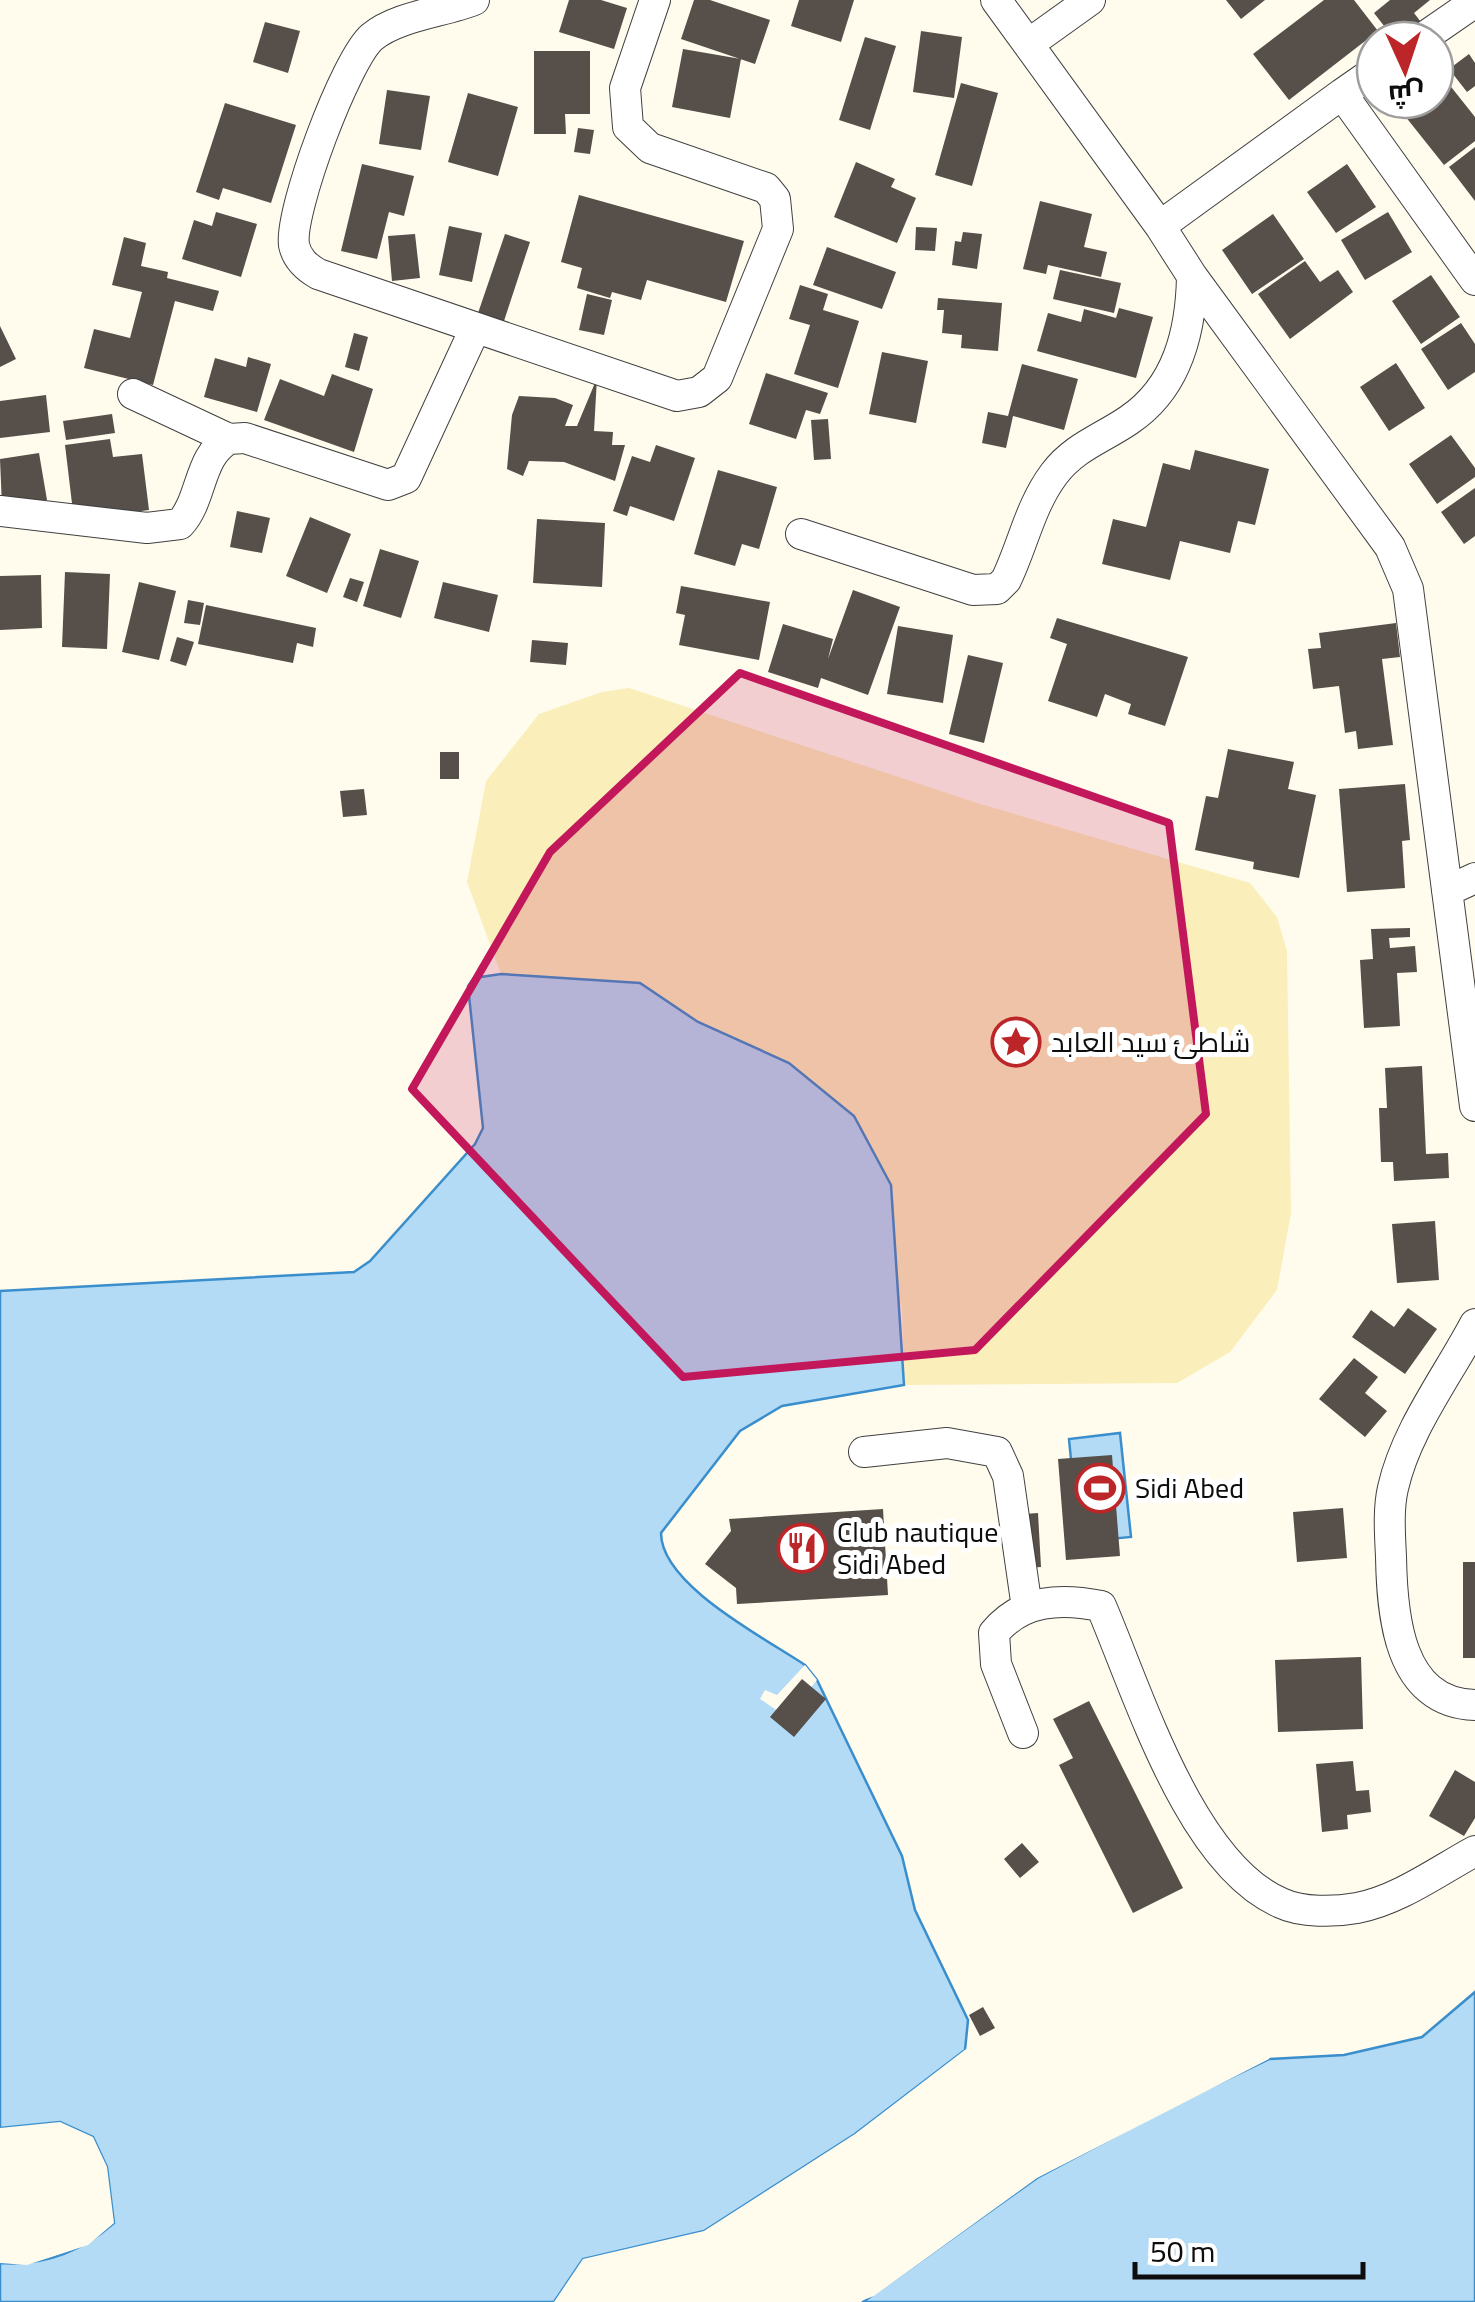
<svg xmlns="http://www.w3.org/2000/svg" width="1475" height="2302" viewBox="0 0 1475 2302" font-family="Georgia,Cairo,serif">
  <rect width="100%" height="100%" fill="#fffcee"/>
  <path fill="#faeebb" d="M629,688L977,803L1250,883L1277,917L1287,951L1291,1213L1277,1290L1230,1352L1177,1383L904,1385L902,1307L789,1063L698,1022L640,983L501,974L467,882L486,781L539,714L602,692Z"/>
  <path fill="#b3dbf6" stroke="#3a8ecc" stroke-width="2.5" d="M501,974L640,983L698,1022L789,1063L854,1116L891,1185L904,1385L782,1406L740,1431L661,1533C661,1585 765,1638 805,1665L817,1680L902,1856L915,1910L968,2020L965,2050L855,2134L704,2231L583,2259L554,2302H0V2263C43,2266 82,2251 114,2223L107,2167L93,2137L60,2122L0,2128V1291L354,1272L370,1261L475,1144L483,1128L468,986L474,978Z
    M1120,1433L1131,1537L1079,1542L1069,1439Z
    M1475,1992V2302H863L1037,2178L1182,2101L1269,2059L1344,2055L1422,2037Z"/>
  <path fill="#fffcee" d="M805,1665L817,1680L794,1709V1722L760,1699L765,1690L777,1695Z
    M970,2046L968,2054L858,2138L707,2235L586,2264L560,2302H554L583,2259L704,2231L855,2134Z
    M1271,2054L1269,2059L1037,2178L874,2296L858,2302L1035,2173Z
    M60,2122L93,2137L107,2167L114,2223L88,2245L27,2265L0,2263V2258L26,2260L86,2240L109,2221L102,2168L89,2141L59,2127L0,2133V2128Z"/>
  <path fill="#564f4a" d="M569,0H601L627,8L614,49L559,32Z
    M694,0H710L770,20L755,64L681,39Z
    M799,0H854L841,42L791,26Z
    M1226,0H1265L1241,19Z
    M1324,0H1354L1378,31L1289,100L1253,54Z
    M1390,0H1430L1414,13L1427,30L1413,40H1395L1374,13Z
    M265,22L300,31L288,73L253,62Z
    M921,31L962,37L954,98L913,92Z
    M865,37L896,46L870,130L839,120Z
    M683,49L741,59L730,118L672,107Z
    M534,51H590V114H565L566,134H534Z
    M1469,54L1475,63V86L1467,92L1449,69Z
    M961,83L998,93L972,186L935,175Z
    M1448,83L1475,117V141L1444,165L1405,116L1427,100H1435V94Z
    M387,90L430,96L421,150L379,144Z
    M468,93L518,107L498,176L448,162Z
    M225,103L296,125L271,203L223,188L219,200L196,192Z
    M578,128L594,130L590,154L574,152Z
    M1475,147V201L1449,167Z
    M856,162L895,179L891,187L916,198L897,243L834,217Z
    M362,164L414,176L404,216L389,212L377,259L341,251Z
    M1347,164L1376,207L1336,233L1307,192Z
    M579,195L744,241L726,302L647,280L641,300L612,292L610,298L577,288L582,268L561,262Z
    M1040,201L1092,214L1084,247L1107,252L1101,277L1048,265L1046,274L1023,269Z
    M216,212L257,224L241,277L182,259L194,220L212,226Z
    M1388,212L1412,252L1365,280L1341,240Z
    M1273,214L1304,259L1252,294L1222,250Z
    M449,226L482,233L472,282L439,275Z
    M916,227L937,228L935,251L915,250Z
    M963,232L982,234L977,269L952,265L955,241L961,242Z
    M415,234L420,278L392,281L388,236Z
    M505,234L530,242L503,324L477,316Z
    M124,237L146,243L141,266L168,272L167,278L219,291L213,311L175,301L153,385L84,368L94,329L130,338L142,292L112,285Z
    M827,247L896,272L882,309L813,285Z
    M1305,261L1320,282L1338,270L1353,292L1290,339L1258,294Z
    M1060,270L1121,283L1114,313L1053,299Z
    M1431,275L1460,317L1421,344L1392,301Z
    M800,285L828,294L823,310L859,321L838,388L794,374L810,325L789,319Z
    M587,294L612,300L604,335L579,330Z
    M938,298L1002,303L998,351L961,348L962,335L942,333L944,310H937Z
    M1119,308L1153,317L1136,378L1037,351L1048,313L1081,322L1084,309L1116,318Z
    M1461,323L1475,344V372L1448,390L1421,349Z
    M0,326L16,359L0,367Z
    M354,333L368,337L359,371L345,367Z
    M882,352L928,361L916,423L869,414Z
    M248,357L271,364L257,412L204,397L215,358L246,367Z
    M1396,363L1425,408L1389,431L1360,387Z
    M1022,364L1078,379L1064,430L1013,416L1006,448L982,443L988,412L1008,416Z
    M766,373L828,393L820,414L806,410L796,439L749,424Z
    M332,374L373,389L354,452L264,420L280,379L324,396Z
    M597,378L594,431L613,432L612,445H625L615,481L564,462L529,461L523,476L507,469L512,415L519,396L555,398L573,405L565,426H577Z
    M46,395L50,432L0,438V401Z
    M112,414L115,433L66,440L63,421Z
    M828,419L831,459L814,460L811,420Z
    M1451,435L1475,468V477L1437,504L1409,464Z
    M110,439L113,457L142,454L149,510L74,520L65,445Z
    M656,445L695,458L674,521L630,506L627,516L613,511L632,456L650,462Z
    M1195,450L1269,469L1255,525L1238,521L1230,553L1180,541L1170,580L1102,564L1113,519L1146,527L1163,463L1190,470Z
    M39,453L47,500L2,507L0,459Z
    M718,470L777,487L759,549L742,544L735,566L694,554Z
    M1475,488V536L1464,544L1441,512Z
    M237,511L270,518L262,553L230,547Z
    M310,517L351,534L327,593L286,576Z
    M537,519L605,523L602,587L533,583Z
    M380,549L419,561L401,618L363,606Z
    M65,572L110,574L107,649L62,647Z
    M41,575L42,628L0,630V576Z
    M350,578L364,582L357,602L343,597Z
    M139,582L176,591L159,660L122,652Z
    M443,582L498,595L489,632L434,618Z
    M681,586L770,602L759,660L679,645L685,615L676,613Z
    M853,590L900,607L868,695L821,678L818,688L768,672L783,624L833,639L828,659Z
    M188,600L204,603L200,625L184,623Z
    M206,605L316,628L313,647L297,643L293,663L198,644Z
    M1057,618L1188,657L1165,726L1128,714L1131,704L1105,694L1097,717L1048,701L1067,644L1050,638Z
    M1396,623L1400,657L1382,659L1393,745L1358,749L1356,731L1345,733L1339,686L1313,689L1308,649L1321,648L1319,633Z
    M898,626L953,635L943,703L887,694Z
    M177,637L194,642L186,666L170,661Z
    M532,640L568,643L566,665L530,662Z
    M968,655L1003,663L984,743L949,734Z
    M1228,749L1294,762L1288,789L1316,795L1299,878L1253,869L1254,862L1195,850L1206,796L1218,798Z
    M440,752H459V779H440Z
    M1405,784L1410,840L1402,841L1405,888L1347,892L1339,789Z
    M364,789L367,815L343,817L340,791Z
    M1410,928V937L1389,938L1390,948L1415,946L1417,972L1397,973L1400,1026L1364,1028L1360,960L1373,959L1371,929Z
    M1422,1066L1426,1154L1448,1153L1449,1178L1394,1181L1393,1162H1381L1379,1108H1387L1385,1068Z
    M1435,1221L1439,1280L1397,1283L1392,1224Z
    M1408,1308L1437,1329L1405,1374L1352,1337L1371,1310L1394,1327Z
    M1354,1358L1378,1377L1365,1393L1387,1411L1365,1437L1319,1399Z
    M1112,1455L1120,1556L1066,1560L1058,1459Z
    M1343,1508L1347,1558L1297,1562L1293,1512Z
    M883,1509L888,1595L737,1604L736,1588L705,1564L731,1531L729,1519Z
    M1038,1513L1041,1567L1027,1568L1024,1514Z
    M1463,1562H1475V1658H1463Z
    M1361,1657L1363,1729L1278,1732L1275,1660Z
    M802,1679L826,1699L794,1737L770,1717Z
    M1089,1701L1183,1888L1133,1913L1059,1765L1073,1758L1053,1719Z
    M1353,1761L1356,1791L1369,1790L1371,1812L1347,1815L1348,1829L1322,1832L1316,1764Z
    M1455,1770L1475,1782V1818L1464,1836L1429,1816Z
    M1022,1843L1039,1862L1020,1878L1004,1859Z
    M983,2007L995,2028L980,2036L969,2015Z"/>
  <g fill="none" stroke-linecap="round" stroke-linejoin="round">
    <g stroke="#404040" stroke-width="32">
      <path id="street" d="M474,0C444,12 397,16 372,37C346,59 289,211 294,245C297,259 306,267 318,274L677,396L699,392L717,378L778,229L775,199L766,188L650,148L628,127L625,88L655,0
        M996,0L1160,226L1342,94
        M1420,40L1475,2
        M1030,43L1090,0
        M1375,71L1342,94L1475,280
        M1160,226L1192,276L1390,547L1408,589L1475,1106
        M133,394L229,439
        M0,511L147,528L180,524C203,499 198,456 229,439L245,438L388,485L406,478L474,331
        M801,534L973,590L997,589L1006,580C1023,545 1030,506 1054,474C1074,447 1103,438 1129,420C1178,387 1191,331 1192,276
        M1447,891L1475,878
        M1475,1324C1447,1377 1406,1430 1393,1488C1388,1509 1390,1535 1391,1557C1392,1614 1398,1703 1475,1705
        M864,1452L947,1443L997,1452L1008,1476L1027,1608
        M1023,1733L996,1664L994,1633C1022,1599 1061,1598 1101,1606C1138,1692 1190,1864 1281,1903C1302,1913 1335,1912 1357,1908C1399,1900 1438,1871 1475,1851"/>
    </g>
    <use href="#street" stroke="#fff" stroke-width="30"/>
  </g>
  <path fill="#c2185b" fill-opacity="0.2" stroke="#c2185b" stroke-width="8" stroke-linejoin="round" d="M740,673L1169,823L1206,1114L975,1350L683,1377L412,1089L550,852Z"/>
  <defs>
    <g id="sight-ring" transform="scale(2.5)"><circle r="9.5" fill="#fff" stroke="#bd2629" stroke-width="1.5"/><path d="M0-6L1.8-2.2L6-1.7L2.9 1.2L3.7 5.4L0 3.3L-3.7 5.4L-2.9 1.2L-6-1.7L-1.8-2.2Z" fill="#bd2629"/></g>
    <g id="stadium-ring" transform="scale(2.5)"><circle r="9.5" fill="#fff" stroke="#bd2629" stroke-width="1.5"/><path d="M0-5a6.5 5 0 1 0 0 10a6.5 5 0 1 0 0-10ZM-3.5-1.8h7v3.6h-7Z" fill="#bd2629"/></g>
    <g id="restaurant-ring" transform="scale(2.5)"><circle r="9.5" fill="#fff" stroke="#bd2629" stroke-width="1.5"/><path d="M-5-6h1v4h1v-4h1v4h1v-4h1v5L-1.5 .5V6h-2V.5L-5-1ZM5-6V6H3V1.5H1.5Q1.5-4 5-6Z" fill="#bd2629"/></g>
  </defs>
  <g fill-rule="evenodd">
    <use href="#sight-ring" x="1016" y="1042"/>
    <use href="#stadium-ring" x="1100" y="1488"/>
    <use href="#restaurant-ring" x="802" y="1548"/>
  </g>
  <g text-anchor="middle" dominant-baseline="central" stroke-width="10" stroke-linejoin="round" paint-order="stroke">
    <g font-size="28" fill="#0d0d0d" stroke="#fff" text-anchor="start">
      <text x="1051" y="1042">شاطئ سيد العابد</text>
      <text x="1135" y="1488">Sidi Abed</text>
      <text x="837" y="1532">Club nautique<tspan x="837" dy="32">Sidi Abed</tspan></text>
    </g>
  </g>
  <g transform="translate(1405 70) rotate(177)"><circle r="48" fill="#ffffff" stroke="#9e9e9e" stroke-width="2.5"/>
  <path d="M0-8L18 38L0 25L-18 38Z" fill="#bd2629"/>
  <text y="-15" font-size="28" font-weight="bold" text-anchor="middle" fill="#0d0d0d">ش</text>
  </g>
  <path d="M1135 2262v15h228v-15" fill="none" stroke="#0d0d0d" stroke-width="5"/>
  <text x="1150" y="2262" font-size="30" fill="#0d0d0d" stroke="#ffffff" stroke-width="8" paint-order="stroke">50 m</text>
</svg>
